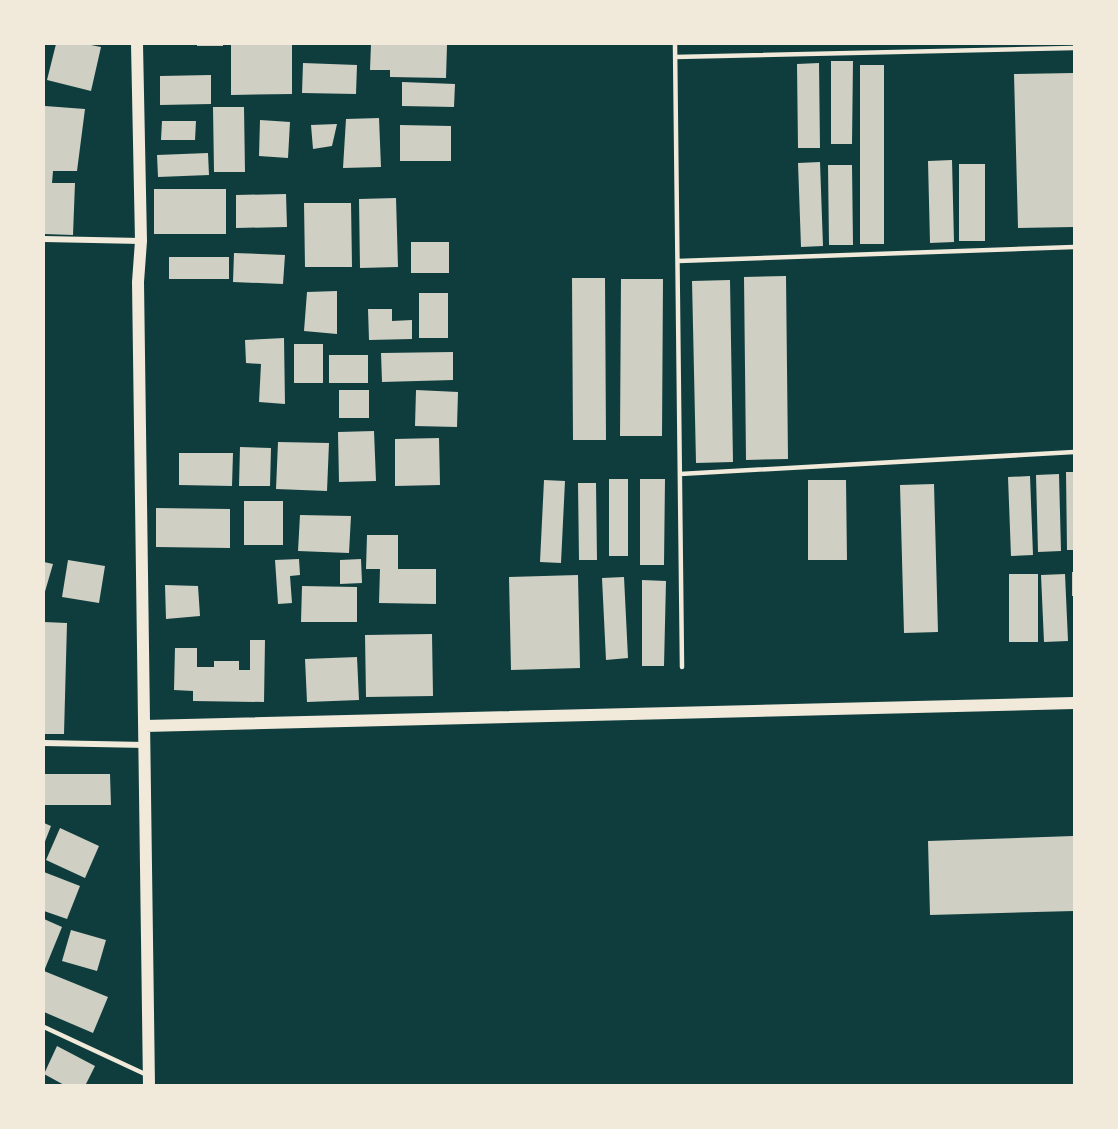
<svg xmlns="http://www.w3.org/2000/svg" width="1118" height="1129" viewBox="0 0 1118 1129" font-family="Figtree,sans-serif">
  <rect width="100%" height="100%" fill="#0f3d3e"/>
  <path fill="#cfcfc3" d="M56,44H86L101,47L91,91L47,80Z
    M197,44H223V46H197Z
    M231,44H292V94L231,95Z
    M371,44L447,45L446,78L390,77V70H370Z
    M831,61H853L852,144H831Z
    M303,63L357,65L356,94L302,93Z
    M819,63L820,148H798L797,64Z
    M860,65H884V244H860Z
    M1074,73V227L1018,228L1014,74Z
    M211,75V104L160,105V76Z
    M402,82L455,84L454,107L402,106Z
    M45,106L85,109L77,171H53L52,183H75L73,235L44,234V116Z
    M213,107H244L245,172H214Z
    M379,118L381,167L343,168L346,119Z
    M260,120L290,122L288,158L259,156Z
    M162,121H196L195,140H161Z
    M337,124L332,146L313,149L311,125Z
    M400,125L451,126V161H400Z
    M208,153L209,175L158,177L157,155Z
    M952,160L954,242L930,243L928,161Z
    M820,162L823,246L801,247L798,163Z
    M959,164H985V241H959Z
    M828,165H852L853,245H829Z
    M154,189H226V234H154Z
    M286,194L287,227L236,228V195Z
    M396,198L398,267L360,268L359,199Z
    M304,203H351L352,267H305Z
    M411,242H449V273H411Z
    M234,253L285,255L283,284L233,282Z
    M169,257H229V279H169Z
    M786,276L788,459L746,460L744,277Z
    M572,278H605L606,440H573Z
    M621,279H663L662,436H620Z
    M730,280L733,462L696,463L692,281Z
    M337,291V334L304,331L307,292Z
    M419,293H448V338H419Z
    M368,309H392V321L412,320V339L369,340Z
    M284,338L285,404L259,402L261,364L246,363L245,340Z
    M294,344H323V383H294Z
    M453,352V380L382,382L381,353Z
    M329,355H368V383H329Z
    M339,390H369V418H339Z
    M416,390L458,392L457,427L415,426Z
    M374,431L376,481L339,482L338,432Z
    M439,438L440,485L395,486V439Z
    M278,442L329,443L327,491L276,489Z
    M240,447L271,448L270,486H239Z
    M179,453H233L232,486L179,485Z
    M1066,472H1074V550H1067Z
    M1059,474L1061,551L1038,552L1036,475Z
    M1030,476L1033,555L1011,556L1008,477Z
    M609,479H628V556H609Z
    M640,479H665L664,565H640Z
    M544,480L565,481L561,563L540,562Z
    M808,480H846L847,560H808Z
    M578,483H596L597,560H579Z
    M934,484L938,632L904,633L900,485Z
    M244,501H283V545H244Z
    M156,508L230,509V548L156,547Z
    M300,515L351,516L349,553L298,551Z
    M367,535H398V569H436V604L379,603L380,569H366Z
    M299,559L300,575L290,576L292,603L278,604L275,560Z
    M361,559L362,583L340,584V560Z
    M68,560L105,566L99,603L62,597Z
    M44,562L53,564L44,595Z
    M1072,572H1074V596H1072Z
    M1009,574H1038V642H1009Z
    M1065,574L1068,641L1044,642L1041,575Z
    M578,575L580,668L511,670L509,577Z
    M624,577L628,658L606,660L602,578Z
    M642,580L666,581L664,666H642Z
    M165,585L198,586L200,616L166,619Z
    M302,586L357,587V622H301Z
    M44,622L67,623L64,734H44Z
    M432,634L433,696L366,697L365,635Z
    M250,640H265L264,702L193,701V691L174,690L175,648H197V667H214V661H239V670H250Z
    M357,657L359,700L307,702L305,659Z
    M44,774H110L111,805H44Z
    M44,823L51,826L44,844Z
    M60,828L99,846L85,878L46,860Z
    M1073,836L1074,911L930,915L928,841Z
    M44,872L80,886L67,919L44,911Z
    M44,919L62,927L44,971L108,997L93,1033L44,1012Z
    M71,930L106,940L97,971L62,961Z
    M57,1046L95,1066L85,1086H66L44,1074Z"/>
  <g fill="none" stroke-linecap="round" stroke-linejoin="round">
    <path stroke="#f1e9da" stroke-width="4.5" d="M675,44L682,667
      M675,57L1074,48
      M678,261L1074,247
      M680,474L1074,452
      M44,1027L147,1075"/>
    <path stroke="#f1e9da" stroke-width="6" d="M44,239L141,241
      M44,743L145,745"/>
    <path stroke="#f1e9da" stroke-width="12" d="M137,44L141,241L138,282L149,1086
      M145,726L1074,703"/>
  </g>
  <rect width="1118" height="1129" fill="none" stroke="#f1e9da" stroke-width="90"/>
</svg>
